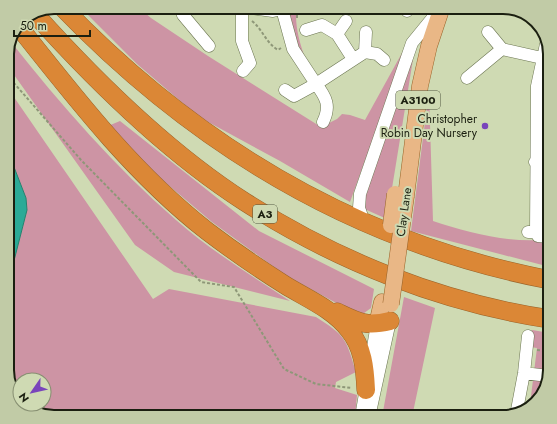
<svg xmlns="http://www.w3.org/2000/svg" width="557" height="424" viewBox="0 0 557 424" font-family="Jost,sans-serif">
  <rect width="100%" height="100%" fill="#cfdab3"/>
  <path fill="#cd94a4" d="M80,7H138L151,18L208,56L321,127L337,119L342,114L350,115L365,120L408,42L350,202L280,161L199,117L137,64Z
    M290,7H297C294,22 299,41 304,55C294,40 287,25 290,7Z
    M11,42C61,105 115,167 176,220C211,251 251,275 290,301L174,272L135,245L7,65V50Z
    M415,47L387,219L360,207Z
    M7,87L153,299L169,289L316,317C346,336 346,339 356,372L336,382L335,388L357,395L355,417H53L25,407L23,404H44V380H20V398L7,373V288L27,210L26,198L7,149Z
    M429,91L433,221C469,233 512,244 550,239V267L411,231Z
    M120,121L259,231L374,289L371,308L360,316L285,275L212,222L154,173L108,126Z
    M404,297L435,308L412,417H382Z
    M532,330L550,333V371L540,399L530,404L537,348L530,347Z"/>
  <path fill="#2baa97" stroke="#26806e" d="M7,149L26,198L27,210L7,288Z"/>
  <g fill="none" stroke-linecap="round" stroke-linejoin="round">
    <g stroke="#6b7551" stroke-width="13">
      <path id="minor" d="M188,7L183,15L209,46
        M242,7V41L250,63L243,71
        M242,7L273,11L282,9
        M283,7L282,9L293,49L316,84L294,96L285,90
        M407,7V11
        M344,9L345,7
        M306,30L322,25L337,34L353,59
        M488,32L502,49
        M337,34L346,21
        M365,52L377,54L384,60
        M365,52L366,32
        M467,78L502,49L542,58
        M323,122C331,106 326,97 316,84L365,52
        M535,162L549,167L550,188
        M364,222L359,208L360,194L412,43L439,10
        M528,232H536L537,86L546,44
        M536,232L538,236L550,237
        M524,373L548,376
        M517,410L524,373L528,336
        M361,417L377,324
        M369,417L390,321"/>
    </g>
    <g stroke="#986329" stroke-width="17">
      <path id="major" d="M406,196L420,86L429,46L442,7
        M377,324L382,302"/>
    </g>
    <g stroke="#986329" stroke-width="19">
      <path id="highway" d="M62,7C197,147 358,243 550,280
        M35,14C97,83 167,152 245,202C337,261 442,303 550,319
        M19,27C76,99 134,174 207,231C232,250 258,268 285,285C306,298 333,309 349,330C363,347 365,368 366,390
        M337,312C358,322 366,327 390,321"/>
    </g>
    <path stroke="#8e9778" stroke-width="2" stroke-dasharray="3 2" stroke-linecap="butt" d="M297,18V7
      M252,21C263,30 266,43 278,50L281,48
      M7,75L81,160L201,282L234,287L284,369L316,384L352,388
      M537,350L550,351"/>
    <use href="#minor" stroke="#fff" stroke-width="12"/>
    <use href="#major" stroke="#e9b786" stroke-width="16"/>
    <use href="#highway" stroke="#db8736" stroke-width="18"/>
    <g stroke="#986329" stroke-width="17" stroke-linecap="butt">
      <path id="major-bridge" d="M391,225L395,194
        M391,304L406,196"/>
    </g>
    <use href="#major-bridge" stroke="#e9b786" stroke-width="16"/>
  </g>
  <circle fill="#7944bb" stroke="#cfdab3" stroke-width="1.5" cx="485" cy="126" r="4"/>
  <g text-anchor="middle" dominant-baseline="central" stroke-width="4" stroke-linejoin="round" paint-order="stroke">
    <g fill="#cfdab3" stroke="#515741" stroke-width="1">
      <rect x="396" y="91" width="44" height="18" rx="3"/>
      <rect x="253" y="205" width="24" height="18" rx="3"/>
    </g>
    <g font-size="11" font-weight="bold" fill="#1b1f10">
      <text x="418" y="100">A3100</text>
      <text x="265" y="214">A3</text>
    </g>
    <g font-size="12" fill="#1b1f10" stroke="#cfdab3" text-anchor="end">
      <text x="477" y="119">Christopher<tspan x="477" dy="14">Robin Day Nursery</tspan></text>
    </g>
    <g font-size="12" fill="#1b1f10" stroke="#cfdab3">
      <text transform="translate(404 212) rotate(-82)">Clay Lane</text>
    </g>
  </g>
  <path d="M0 0H557V424H0ZM54 14H503A40 40 0 0 1 543 54V370A40 40 0 0 1 503 410H54A40 40 0 0 1 14 370V54A40 40 0 0 1 54 14Z" fill="#c1cba6" fill-rule="evenodd"/>
  <path fill="none" stroke="#1b1f10" stroke-width="2" d="M54 14H503A40 40 0 0 1 543 54V370A40 40 0 0 1 503 410H54A40 40 0 0 1 14 370V54A40 40 0 0 1 54 14Z"/>
  <g transform="translate(32 392) rotate(236)"><circle r="19" fill="#cfdab3" stroke="#878f72"/>
  <path d="M0-3L7 15L0 10L-7 15Z" fill="#7944bb"/>
  <text y="-6" font-size="11" font-weight="bold" text-anchor="middle" fill="#1b1f10">N</text>
  </g>
  <path d="M14 30v6h76v-6" fill="none" stroke="#1b1f10" stroke-width="2"/>
  <text x="20" y="30" font-size="12" fill="#1b1f10" stroke="#cfdab3" stroke-width="3" paint-order="stroke">50 m</text>
</svg>
